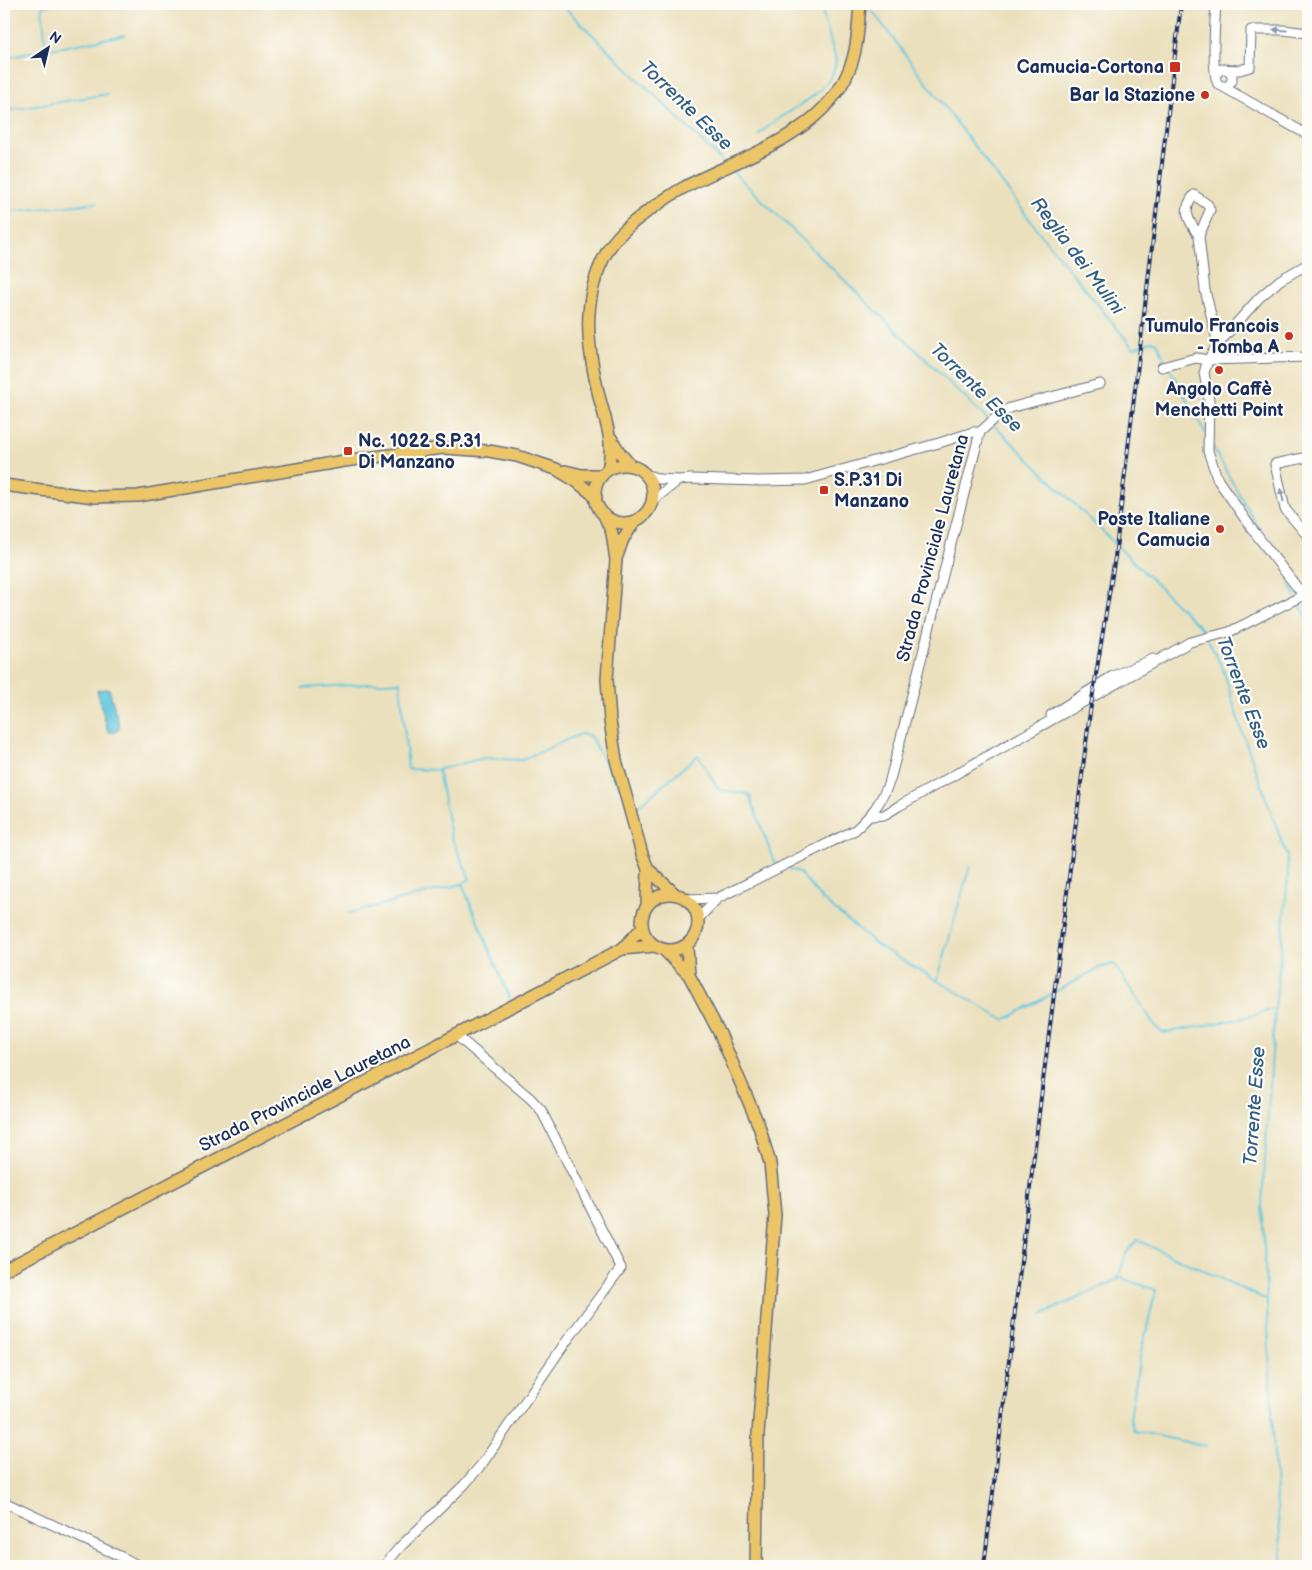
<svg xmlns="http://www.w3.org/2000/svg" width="1312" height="1570" viewBox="0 0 1312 1570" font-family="'Balsamiq Sans',sans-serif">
  <rect width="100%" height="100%" fill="#fdfcf7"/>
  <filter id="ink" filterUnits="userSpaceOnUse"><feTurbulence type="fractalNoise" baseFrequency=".02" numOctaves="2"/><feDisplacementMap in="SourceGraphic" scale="10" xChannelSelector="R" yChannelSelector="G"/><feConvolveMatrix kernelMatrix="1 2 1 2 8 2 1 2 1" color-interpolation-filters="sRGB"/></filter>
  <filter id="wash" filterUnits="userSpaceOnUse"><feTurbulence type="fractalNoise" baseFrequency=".0096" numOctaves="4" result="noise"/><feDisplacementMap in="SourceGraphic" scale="20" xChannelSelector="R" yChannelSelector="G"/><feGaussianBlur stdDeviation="1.12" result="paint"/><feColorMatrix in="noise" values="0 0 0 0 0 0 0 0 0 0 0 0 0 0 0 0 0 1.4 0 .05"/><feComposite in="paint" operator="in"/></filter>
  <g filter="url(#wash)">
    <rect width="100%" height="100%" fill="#ebe0bd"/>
    <path fill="#61c7df" stroke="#3e7b9e" d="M109,689L120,728L116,732H108L97,690Z"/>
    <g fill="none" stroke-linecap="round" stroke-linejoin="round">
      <path stroke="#61c7df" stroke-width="2" d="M561,4L724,163
        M867,4L1043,237L1133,348L1152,341L1157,342L1166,363
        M46,50L42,7L52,4
        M4,58L125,35
        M4,102L11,110L108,94
        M759,135C779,111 834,97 836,60L823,14L822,4
        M731,170L989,421
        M4,212L97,203
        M1170,369L1205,433
        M993,424L1202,629L1206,635
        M1212,446L1261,533
        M1289,583L1296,597
        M1298,601L1308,619
        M1208,640L1223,669L1241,729L1287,856L1288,876L1275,1009L1262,1204L1276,1494L1283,1566
        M302,688L400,682L408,769L436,770L484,758L522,760L580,734L590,736L618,786
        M635,809L698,755L719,790L749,794L774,862L780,865
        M787,867L800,873L822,899L877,945L1004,1020L1099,968L1114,964L1156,1027L1163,1033L1244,1018L1275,1009
        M462,884L510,999
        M349,913L462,884L470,879L451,836L438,770
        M937,982L970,865
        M1118,1279L1126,1253L1137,1240L1267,1300
        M1041,1315L1121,1278L1156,1290L1139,1361L1130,1419L1134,1431L1206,1446"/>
    </g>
  </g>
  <g filter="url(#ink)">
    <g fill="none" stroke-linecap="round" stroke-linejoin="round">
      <g stroke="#646d7f" stroke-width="11">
        <path id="minor" d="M1216,4C1215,19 1211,74 1218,84L1308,135
          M1216,74L1221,69L1240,70L1250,67L1251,30H1283L1308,33
          M1222,86H1228L1232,81V74L1228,70
          M1199,236C1189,221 1181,211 1194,195L1208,205L1210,210L1199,236L1205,290L1218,344
          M1162,367L1196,358L1208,360L1308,357
          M1308,457L1275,464L1285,509L1306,534H1308
          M645,474L659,479L679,480L691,479L759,481L805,480L939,443L973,432H980
          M652,501L679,480
          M1303,595L1252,529L1218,480L1208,451L1209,400L1204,373L1208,360L1218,344L1259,298L1280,280L1308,264
          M1051,715L1111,677L1153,659
          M871,816L884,815L899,806L1190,642L1229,632L1308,593
          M687,899L718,898
          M699,918L718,898L855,830C873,814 881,802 890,780L980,432L1001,413L1010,408L1100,384
          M4,1502L126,1559L139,1566
          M384,1566L399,1548L464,1485L482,1464L563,1346L621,1268L541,1110L531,1099L457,1036"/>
      </g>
      <g stroke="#646d7f" stroke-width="14">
        <path id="major" d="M611,438L620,453L630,465
          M595 494a29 29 0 1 1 58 0a29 29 0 1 1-58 0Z
          M608,470C614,444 607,425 600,400C587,348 580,298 608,250C619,232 638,218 655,206C664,200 674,193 683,188C740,157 823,135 849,70C858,49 858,26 860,4
          M565,471L582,475H602
          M4,485L94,497L138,496L344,461L443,448L489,451L517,456L556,469L576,481L596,497
          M604,515L612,533L616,560L607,679L610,721L616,760L642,854L648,869L647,906
          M617,556L623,539L635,521
          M648,869L675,894
          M642 922a28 28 0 1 1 56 0a28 28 0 1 1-56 0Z
          M687,946L689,975
          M622,949L654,946
          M664,950L689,975L720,1034L759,1126L770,1163L775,1215L758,1434L756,1566
          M4,1270L622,949L642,928"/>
      </g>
      <use href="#minor" stroke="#fff" stroke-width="9"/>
      <use href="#major" stroke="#edc569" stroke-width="11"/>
      <g stroke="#1b2f5e" stroke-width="4">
        <path id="rail" d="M984,1566L1043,1081L1090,712L1115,557L1181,4"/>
      </g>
      <use href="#rail" stroke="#fdfcf7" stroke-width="2" stroke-dasharray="5.5" stroke-linecap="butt"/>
    </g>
    <defs><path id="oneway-solid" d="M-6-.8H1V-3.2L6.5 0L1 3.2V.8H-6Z" transform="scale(1.25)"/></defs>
    <g fill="#8d97ae">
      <use href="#oneway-solid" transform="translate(1280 30) rotate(-177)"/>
      <use href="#oneway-solid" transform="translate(1282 495) rotate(-103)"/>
    </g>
  </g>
  <g fill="#c8321e" stroke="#fdfcf7" stroke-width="2">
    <rect x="1169" y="61" width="12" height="12" rx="2.5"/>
    <circle cx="1205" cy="95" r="5"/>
    <circle cx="1289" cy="336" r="5"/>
    <circle cx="1219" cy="370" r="5"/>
    <rect x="343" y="446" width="10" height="10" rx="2.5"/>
    <rect x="819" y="485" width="10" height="10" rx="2.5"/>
    <circle cx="1220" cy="529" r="5"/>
  </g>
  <g text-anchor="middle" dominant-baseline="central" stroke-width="4.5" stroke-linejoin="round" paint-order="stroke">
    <g font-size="18" font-weight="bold" fill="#1b2f5e" stroke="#fdfcf7" text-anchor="end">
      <text x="1164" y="67">Camucia-Cortona</text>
      <text x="1195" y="95">Bar la Stazione</text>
      <text x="1279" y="326">Tumulo Francois<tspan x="1279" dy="21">- Tomba A</tspan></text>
      <text x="1219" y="389" text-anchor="middle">Angolo Caffè<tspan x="1219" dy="21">Menchetti Point</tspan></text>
      <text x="358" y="441" text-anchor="start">Nc. 1022 S.P.31<tspan x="358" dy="21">Di Manzano</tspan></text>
      <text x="834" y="480" text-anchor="start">S.P.31 Di<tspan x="834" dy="21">Manzano</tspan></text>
      <text x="1210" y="519">Poste Italiane<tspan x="1210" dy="21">Camucia</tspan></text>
    </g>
    <g font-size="18" fill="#1b2f5e" stroke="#fdfcf7">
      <text transform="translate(933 548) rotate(-75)">Strada Provinciale Lauretana</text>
      <text transform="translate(305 1094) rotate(-27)">Strada Provinciale Lauretana</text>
    </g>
    <g font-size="19" font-style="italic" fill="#305d85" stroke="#fdfcf7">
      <text transform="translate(686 106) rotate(44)">Torrente Esse</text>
      <text transform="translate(1077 256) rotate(53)">Reglia dei Mulini</text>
      <text transform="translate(976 388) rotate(44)">Torrente Esse</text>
      <text transform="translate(1243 693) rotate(69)">Torrente Esse</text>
      <text transform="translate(1255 1106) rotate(-86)">Torrente Esse</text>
    </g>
  </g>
  <rect width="1312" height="1570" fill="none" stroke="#fdfcf7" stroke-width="20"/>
  <g transform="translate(48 48) rotate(35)" stroke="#fdfcf7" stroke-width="4" paint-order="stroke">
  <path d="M0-4L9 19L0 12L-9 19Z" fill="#1b2f5e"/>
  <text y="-8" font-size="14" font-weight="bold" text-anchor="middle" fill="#1b2f5e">N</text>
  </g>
</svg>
